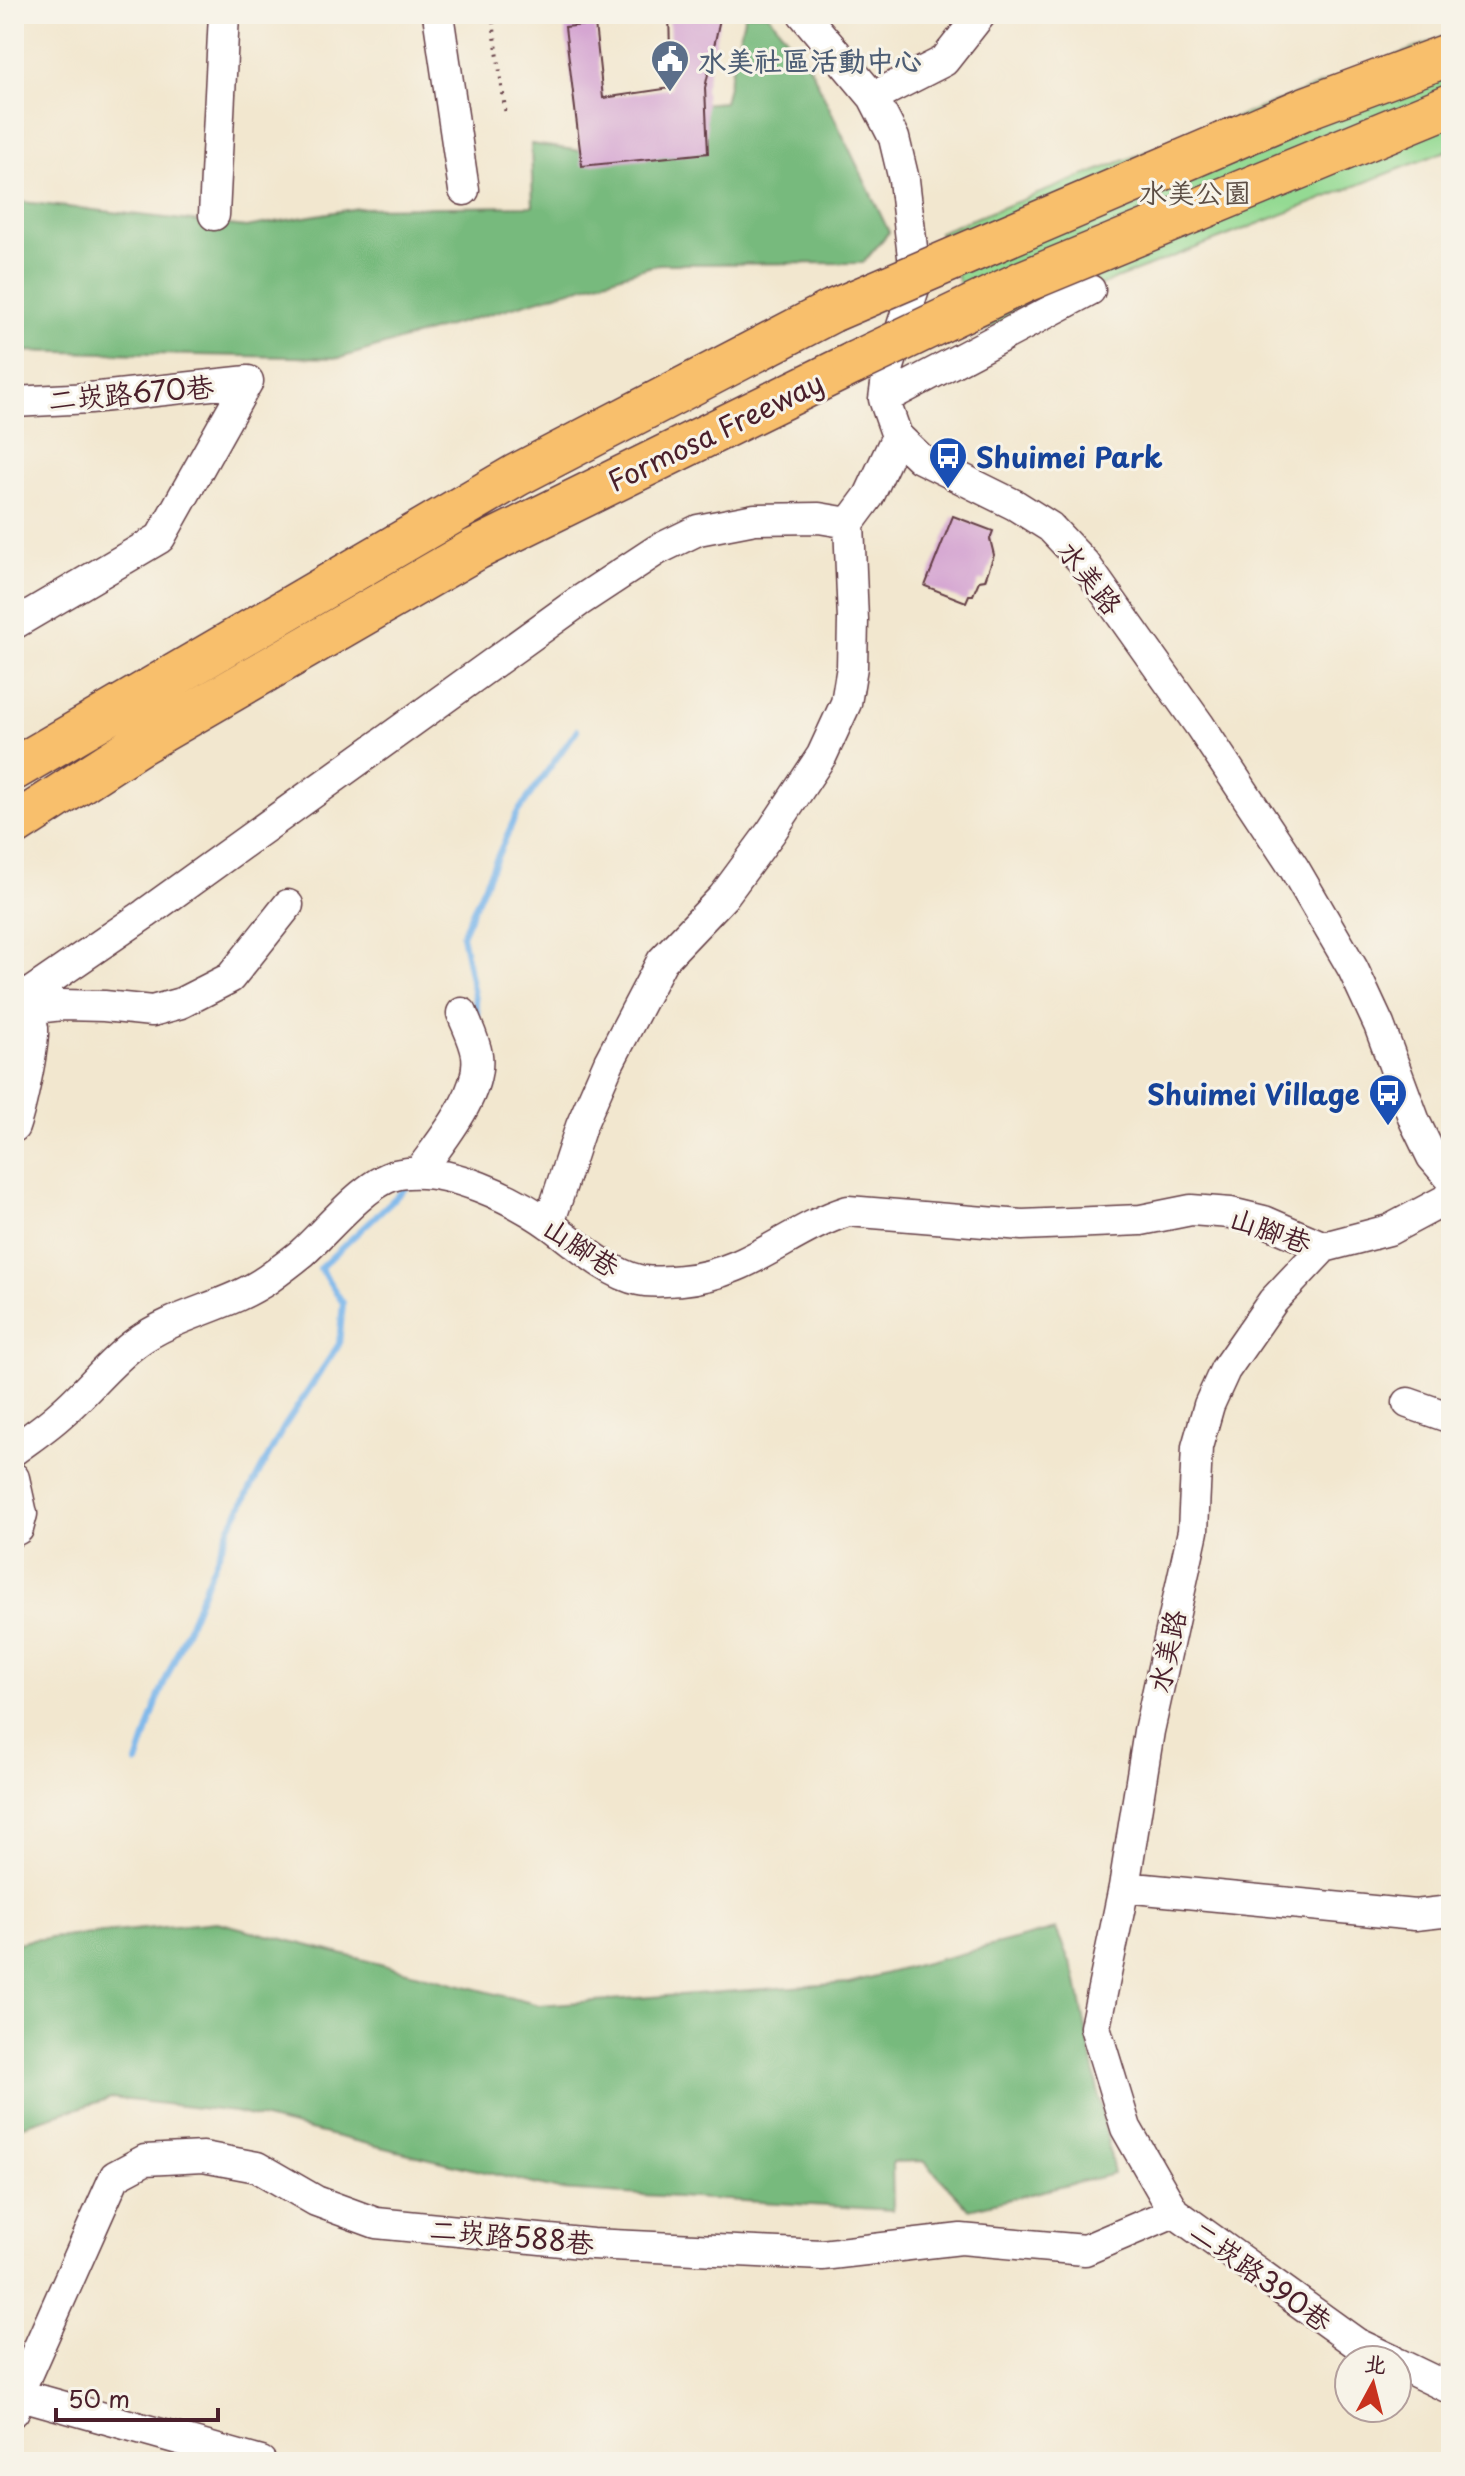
<svg xmlns="http://www.w3.org/2000/svg" width="1465" height="2476" viewBox="0 0 1465 2476" font-family="'Playpen Sans','LXGW WenKai TC',sans-serif">
  <rect width="100%" height="100%" fill="#f7f3e8"/>
  <filter id="ink" filterUnits="userSpaceOnUse"><feTurbulence type="fractalNoise" baseFrequency=".0125" numOctaves="2"/><feDisplacementMap in="SourceGraphic" scale="16" xChannelSelector="R" yChannelSelector="G"/><feConvolveMatrix kernelMatrix="1 2 1 2 8 2 1 2 1" color-interpolation-filters="sRGB"/></filter>
  <filter id="wash" filterUnits="userSpaceOnUse"><feTurbulence type="fractalNoise" baseFrequency=".006" numOctaves="4" result="noise"/><feDisplacementMap in="SourceGraphic" scale="32" xChannelSelector="R" yChannelSelector="G"/><feGaussianBlur stdDeviation="1.8" result="paint"/><feColorMatrix in="noise" values="0 0 0 0 0 0 0 0 0 0 0 0 0 0 0 0 0 1.4 0 .05"/><feComposite in="paint" operator="in"/></filter>
  <g filter="url(#wash)">
    <rect width="100%" height="100%" fill="#f2e7cf"/>
    <path fill="#94da93" stroke="#6f7c5f" stroke-width="2" d="M1451,34V149L979,332L939,232Z"/>
    <path fill="#77ba7d" stroke="#606c54" stroke-width="2" d="M745,14H768L810,67L889,232L863,263L659,264L340,358L14,351V201L246,227L358,208L533,206L531,144L603,154L677,106L724,102Z
      M217,1922L539,2005L849,1983L1056,1929L1076,1977L1114,2174L969,2209L924,2161L892,2162L893,2210L559,2190L235,2112L111,2098L14,2128V1944L30,1940Z"/>
    <g fill="none" stroke-linecap="round" stroke-linejoin="round">
      <path stroke="#78b5eb" stroke-width="6" d="M478,1014L462,935L517,813L577,730
        M477,1112L494,1087L490,1068
        M137,1763L159,1696L229,1529L284,1427L339,1344L343,1303L320,1268L410,1184"/>
    </g>
    <g id="blocks">
      <path fill="#d5a6d2" d="M669,14H721L705,88L708,153L582,166L565,27L595,24L603,98L671,88Z
        M953,516L993,531L990,539L994,555L985,580L979,581L973,595H969L966,602L925,586Z"/>
    </g>
  </g>
  <g filter="url(#ink)">
    <use href="#blocks" fill-opacity="0" stroke="#633d44" stroke-width="2"/>
    <g fill="none" stroke-linecap="round" stroke-linejoin="round">
      <g stroke="#633d44" stroke-width="33">
        <path id="minor" d="M438,14L464,190
          M803,14L873,97L894,138L904,180L916,282L888,370L884,399L897,436L920,458L1015,505L1050,527L1085,564L1200,726L1294,868L1353,969L1379,1025L1415,1122L1432,1157L1451,1179
          M873,97L944,61L981,14
          M214,215L224,14
          M884,399L1090,290
          M14,402L90,398L248,381
          M14,624L160,538L248,381
          M14,1004L145,914L578,602L657,550L698,530L755,519L819,518L849,523
          M27,1009L62,1005L104,1006L152,1011L181,1003L230,978L288,905
          M14,1127C21,1107 34,1048 33,1028C32,1017 26,1003 19,994
          M419,1172C441,1141 482,1094 477,1055C475,1041 467,1026 462,1013
          M549,1224L581,1126L609,1062L662,961L723,897L771,832L822,755L846,703L852,667L853,620L849,523L869,496L897,436
          M1408,1403L1451,1418
          M14,1450C30,1438 47,1427 62,1413C88,1391 109,1362 137,1342C177,1313 228,1307 268,1279C279,1271 291,1262 302,1253C326,1232 367,1179 400,1174C447,1166 515,1199 552,1226C575,1243 611,1275 639,1280C651,1283 669,1281 682,1280C749,1274 788,1230 848,1211L1022,1225L1141,1220L1191,1210L1231,1213L1264,1221L1324,1247
          M14,1478L22,1514L18,1529L14,1531
          M1124,1887L1415,1915L1451,1911
          M1392,2360L1356,2343L1174,2212L1126,2128L1095,2027L1124,1887L1149,1731L1193,1531L1197,1447L1209,1405L1225,1370L1273,1301L1324,1247L1389,1230L1451,1197
          M1397,2363L1451,2389
          M18,2394L261,2462
          M14,2411L18,2394L115,2176L145,2160L203,2157L257,2167L316,2201L376,2223L592,2244L822,2255L961,2239L1085,2250L1174,2212"/>
      </g>
      <g stroke="#633d44" stroke-width="45">
        <path id="highway" d="M14,769L517,475L832,311
          M14,825L136,746L476,549L854,363"/>
      </g>
      <path stroke="#633d44" stroke-width="4" stroke-dasharray="2 6" stroke-linecap="butt" d="M492,14L506,116"/>
      <use href="#minor" stroke="#fff" stroke-width="30"/>
      <use href="#highway" stroke="#f8bf6c" stroke-width="42"/>
      <g stroke="#633d44" stroke-width="45" stroke-linecap="butt">
        <path id="highway-bridge" d="M832,311L1306,108L1451,54
          M854,363L1025,281L1451,105"/>
      </g>
      <use href="#highway-bridge" stroke="#f8bf6c" stroke-width="42"/>
    </g>
  </g>
  <defs>
    <g id="civic-pin" transform="scale(2)"><path d="M0 17L-7.5 6A9.5 9.5 0 1 1 7.5 6Z" fill="#5c6f8a" stroke="#f7f3e8"/><path d="M-.6-6.5H3V-4.5H.6V-3L4-1V1h2V6H-6V1h2V-1L-.6-3ZM-1.2 2.5V6h2.4V2.5Z" fill="#fff"/></g>
    <g id="bus-pin" transform="scale(2)"><path d="M0 17L-7.5 6A9.5 9.5 0 1 1 7.5 6Z" fill="#1a4fb4" stroke="#f7f3e8"/><path d="M-5-6H5V4H4V6H2V4H-2V6H-4V4H-5ZM-3.5-4V0h7V-4ZM-3.5 1.2v1.5H-2V1.2ZM2 1.2v1.5H3.5V1.2Z" fill="#fff"/></g>
  </defs>
  <g fill-rule="evenodd">
    <use href="#civic-pin" x="670" y="59"/>
    <use href="#bus-pin" x="948" y="456"/>
    <use href="#bus-pin" x="1388" y="1093"/>
  </g>
  <g text-anchor="middle" dominant-baseline="central" stroke-width="6" stroke-linejoin="round" paint-order="stroke">
    <g font-size="28" font-weight="bold" fill="#4e5e75" stroke="#f7f3e8" text-anchor="start">
      <text x="698" y="59">水美社區活動中心</text>
    </g>
    <g font-size="28" fill="#5c4e45" stroke="#f7f3e8">
      <text x="1195" y="191">水美公園</text>
    </g>
    <g font-size="28" fill="#4a1f2b" stroke="#f7f3e8">
      <text transform="translate(131 392) rotate(-5)">二崁路670巷</text>
      <text transform="translate(715 431) rotate(-26)">Formosa Freeway</text>
      <text transform="translate(1091 577) rotate(52)">水美路</text>
      <text transform="translate(1271 1229) rotate(19)">山腳巷</text>
      <text transform="translate(582 1246) rotate(33)">山腳巷</text>
      <text transform="translate(1166 1651) rotate(-78)">水美路</text>
      <text transform="translate(512 2235) rotate(5)">二崁路588巷</text>
      <text transform="translate(1262 2275) rotate(36)">二崁路390巷</text>
    </g>
    <g font-size="28" font-weight="bold" fill="#164399" stroke="#f7f3e8" text-anchor="start">
      <text x="976" y="456">Shuimei Park</text>
      <text x="1360" y="1093" text-anchor="end">Shuimei Village</text>
    </g>
  </g>
  <rect width="1465" height="2476" fill="none" stroke="#f7f3e8" stroke-width="48"/>
  <g transform="translate(1373 2384) rotate(7)"><circle r="38" fill="#f7f3e8" stroke="#b29e9c" stroke-width="2"/>
  <path d="M0-6L14 30L0 20L-14 30Z" fill="#c8321e"/>
  <text y="-12" font-size="22" font-weight="bold" text-anchor="middle" fill="#4a1f2b">北</text>
  </g>
  <path d="M56 2408v12h162v-12" fill="none" stroke="#4a1f2b" stroke-width="4"/>
  <text x="68" y="2408" font-size="24" fill="#4a1f2b" stroke="#f7f3e8" stroke-width="6" paint-order="stroke">50 m</text>
</svg>
